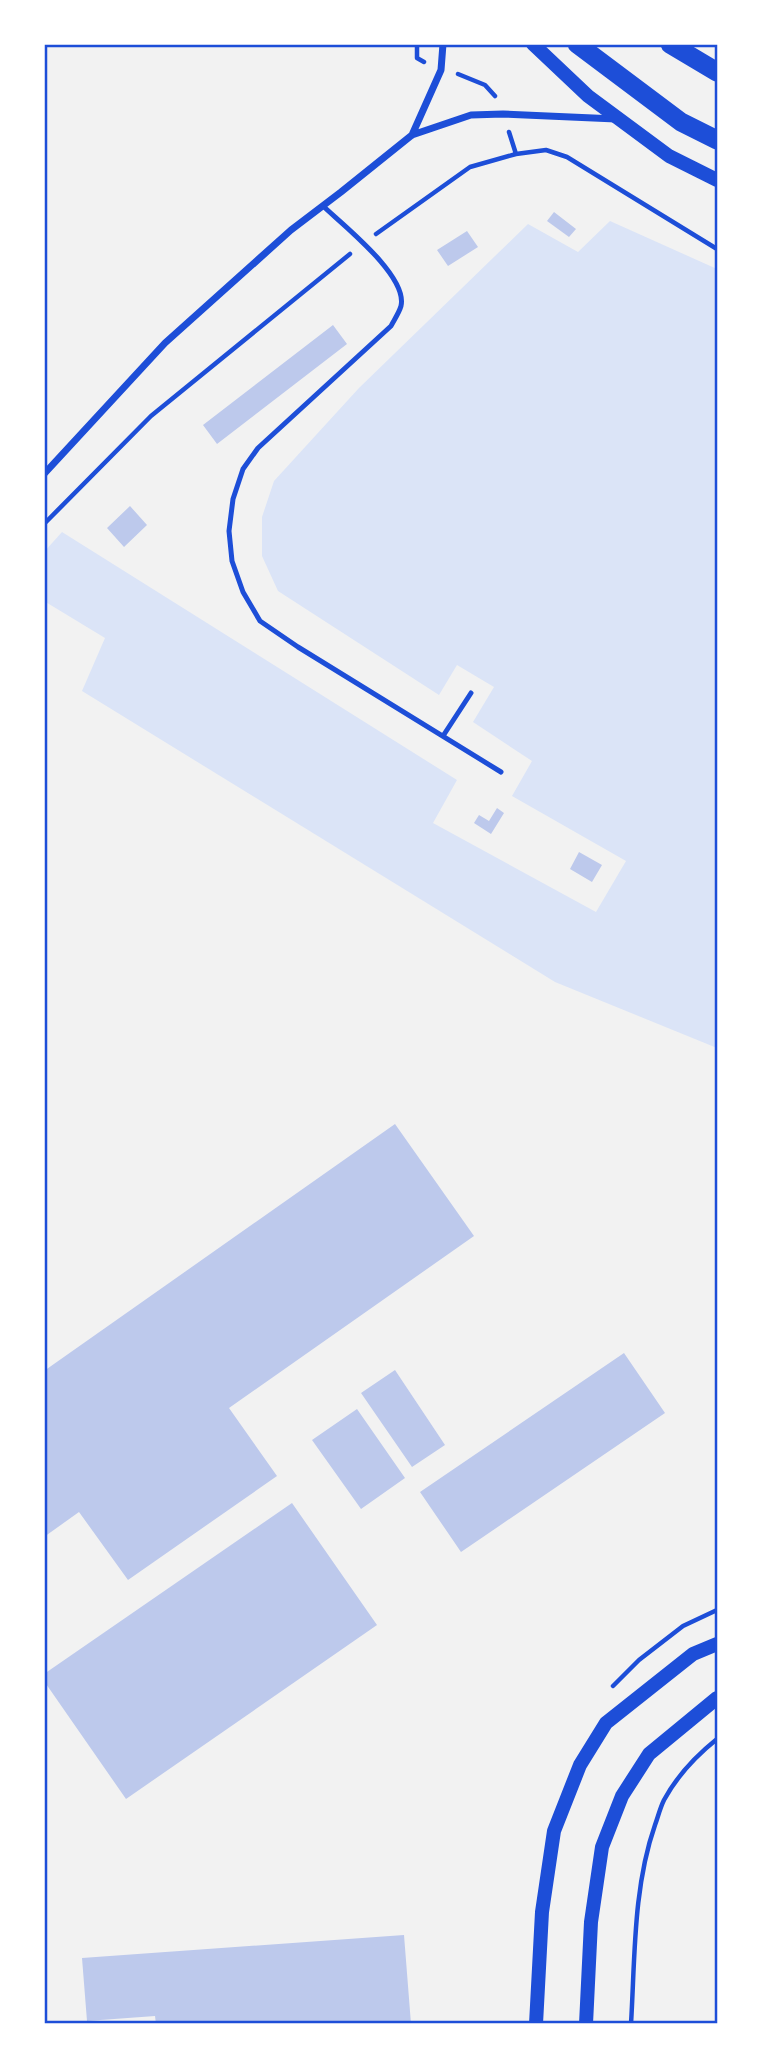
<svg xmlns="http://www.w3.org/2000/svg" width="761" height="2068" viewBox="0 0 761 2068" font-family="Inter,sans-serif">
  <rect width="100%" height="100%" fill="#f2f2f2"/>
  <path fill="#dbe4f7" d="M610,221L717,269V1048L555,982L82,691L105,638L44,601V552L62,532L457,780L433,823L596,912L626,861L512,796L532,761L473,722L494,687L457,665L439,695L278,591L262,556V517L274,481L316,435L359,388L528,224L578,252Z"/>
  <path fill="#bdc9ec" d="M554,212L576,229L569,237L547,221Z
    M467,231L478,247L448,266L437,250Z
    M333,325L347,344L217,444L203,425Z
    M130,506L147,525L124,547L107,528Z
    M497,808L504,813L491,834L474,823L479,815L489,821Z
    M579,852L602,865L592,882L570,869Z
    M395,1124L474,1236L229,1408L277,1476L128,1580L79,1512L44,1537V1371Z
    M624,1353L665,1413L461,1552L420,1492Z
    M395,1370L445,1445L412,1467L361,1393Z
    M357,1409L405,1478L361,1509L312,1440Z
    M292,1503L377,1625L126,1799L44,1681V1674Z
    M404,1935L411,2024H156L155,2016L87,2021L82,1958Z"/>
  <g fill="none" stroke-linecap="round" stroke-linejoin="round">
    <path stroke="#1d4ed8" stroke-width="4.5" d="M417,44V58L424,62
      M458,74L485,85L495,96
      M509,132L516,154L546,150L567,157L717,249
      M376,234L470,167L516,154
      M44,524L151,416L350,254
      M613,1686L639,1660L683,1626L717,1610
      M631,2024C635,1959 633,1888 655,1825C658,1817 660,1808 664,1800C677,1776 697,1755 717,1739"/>
    <path stroke="#1d4ed8" stroke-width="5" d="M323,206C343,225 408,276 401,306C399,313 394,320 391,326L258,448L243,469L233,499L229,531L232,561L243,592L260,621L298,647L501,772
      M443,736L471,693"/>
    <path stroke="#1d4ed8" stroke-width="7" d="M412,135L441,70L443,44
      M44,474L165,343L291,230L341,192L412,135L471,115L503,114L616,119"/>
    <path stroke="#1d4ed8" stroke-width="14" d="M533,44L588,96L669,156L717,180
      M536,2024L542,1912L554,1831L580,1765L606,1723L693,1654L717,1644
      M586,2024L591,1922L602,1847L622,1796L649,1754L717,1698"/>
    <path stroke="#1d4ed8" stroke-width="19" d="M577,44L681,122L717,140
      M670,44L717,72"/>
  </g>
  <rect width="761" height="2068" fill="none" stroke="#ffffff" stroke-width="91"/>
  <rect x="46" y="46" width="670" height="1976" fill="none" stroke="#1d4ed8" stroke-width="2.5"/>
</svg>
